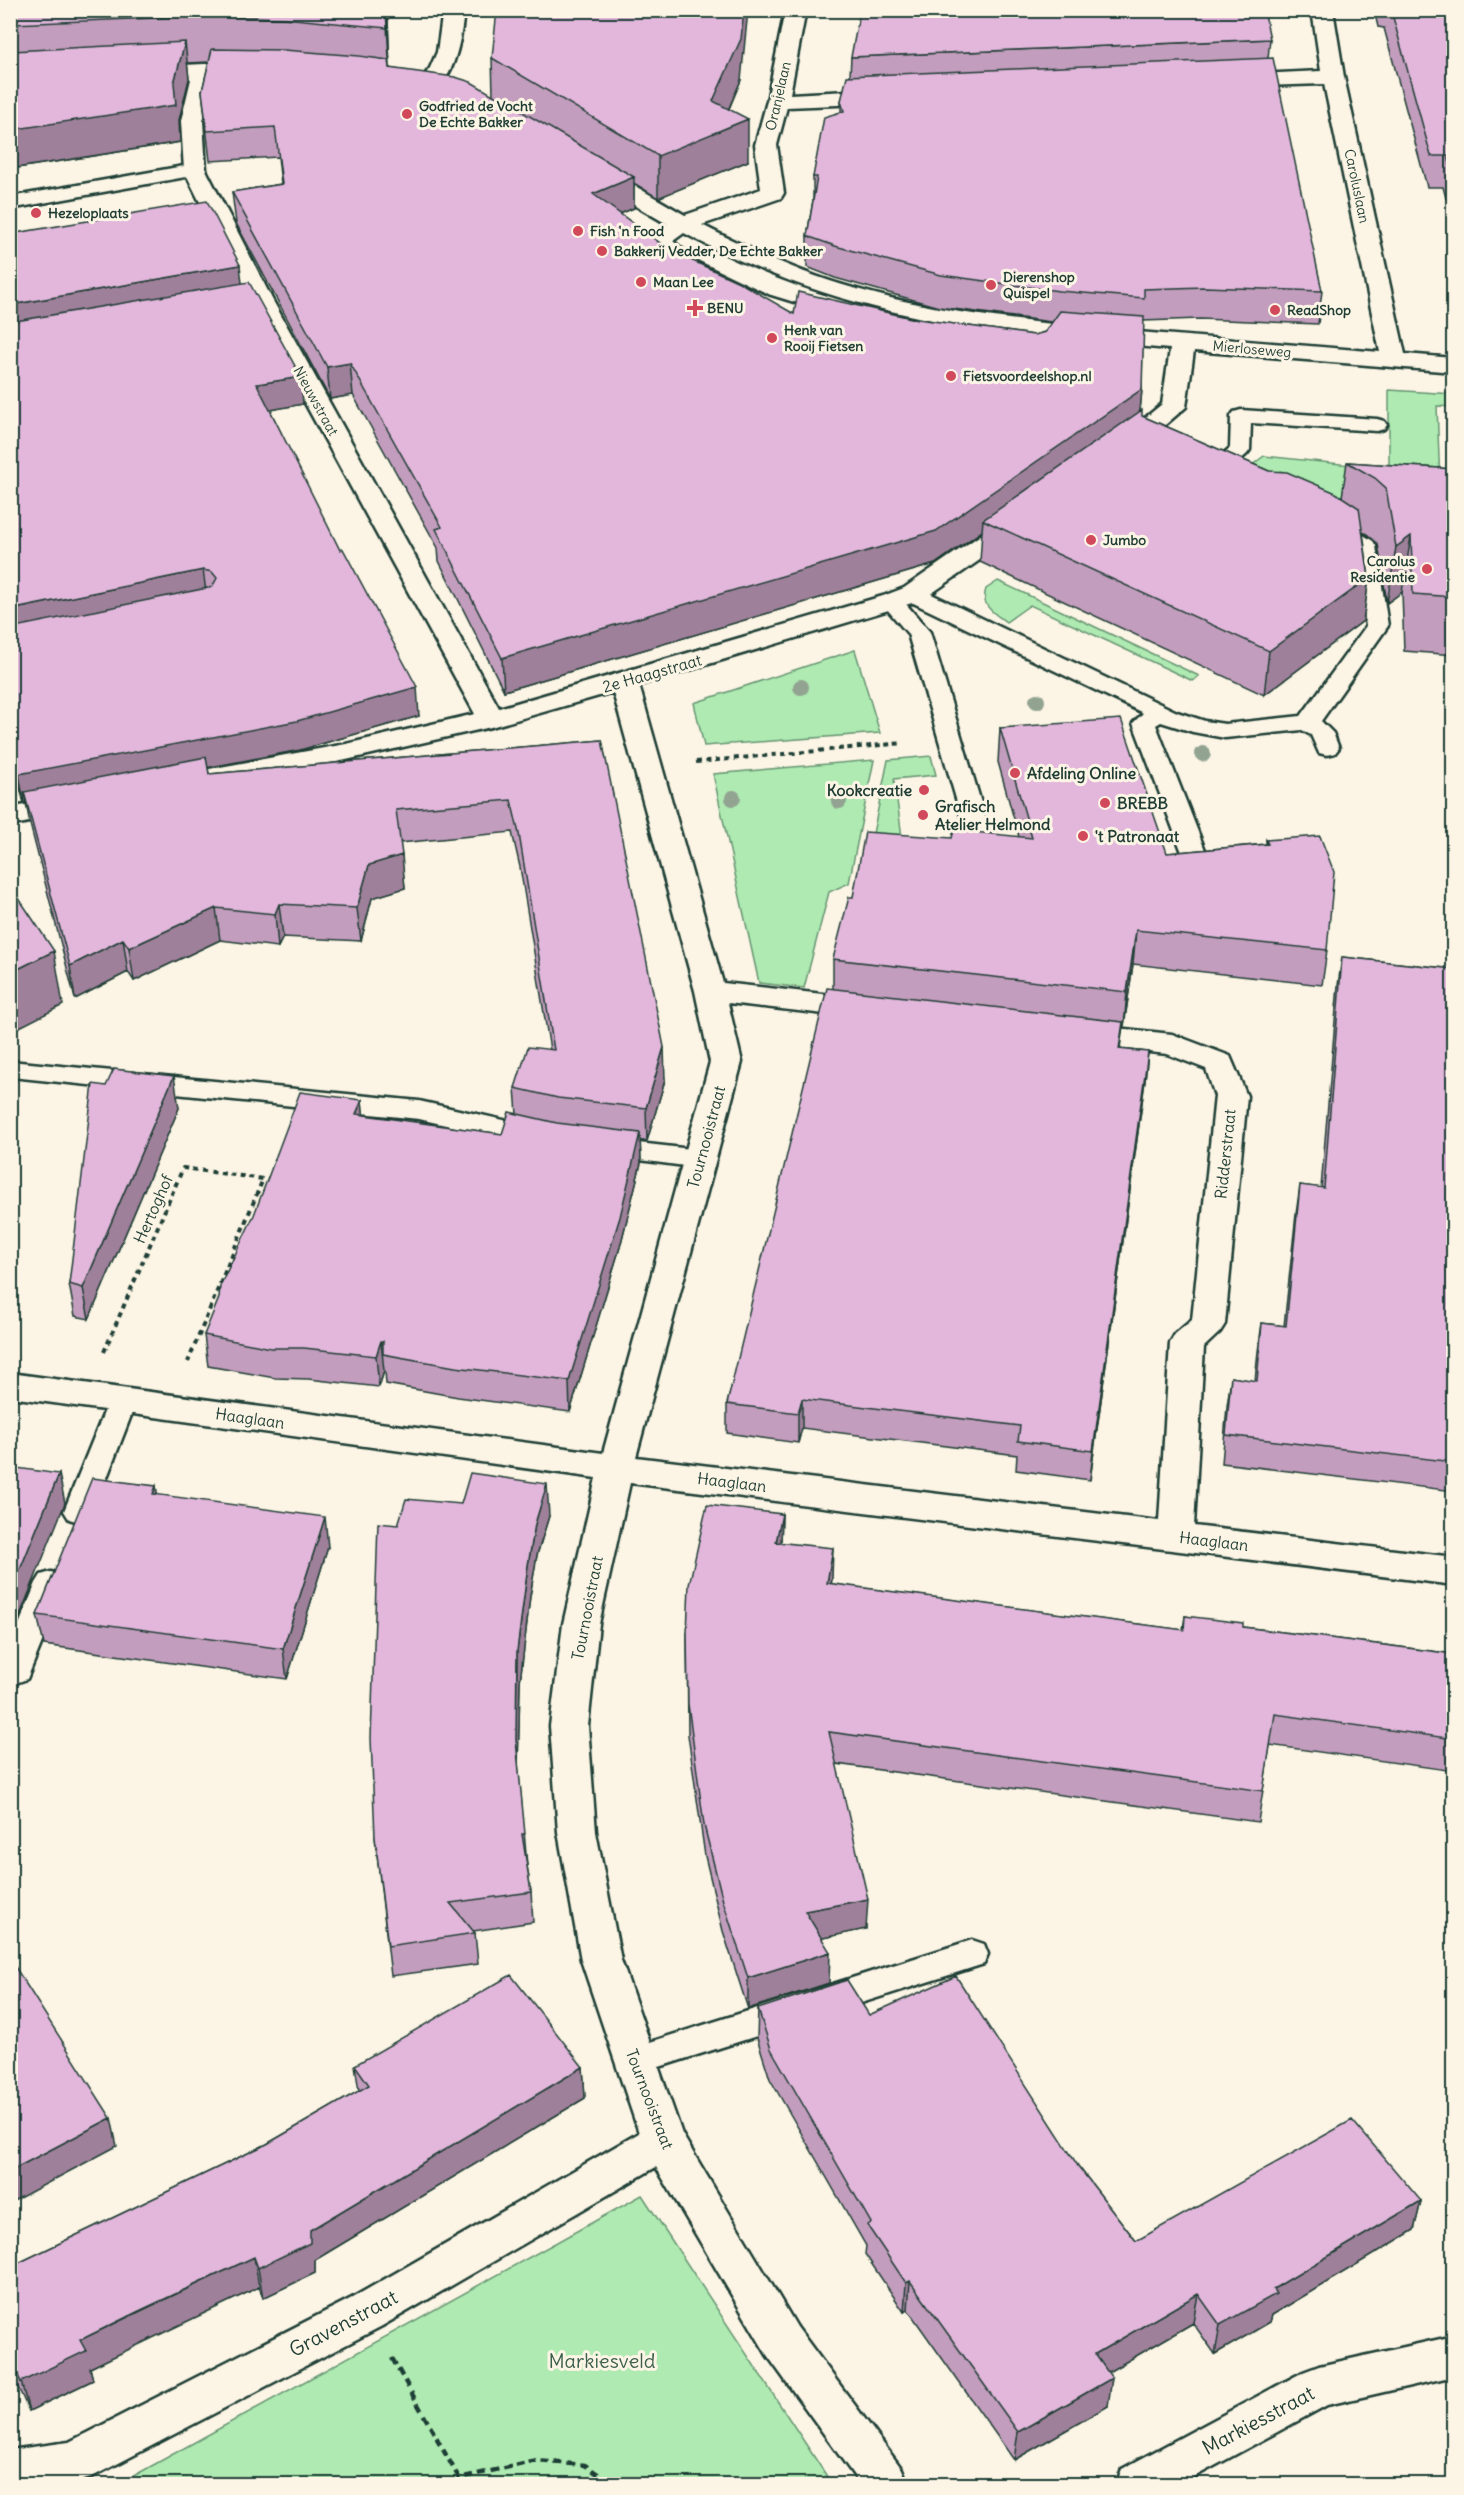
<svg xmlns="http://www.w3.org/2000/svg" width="1464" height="2495" viewBox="0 0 1464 2495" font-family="Delius,sans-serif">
  <rect width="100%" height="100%" fill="#fcf5e5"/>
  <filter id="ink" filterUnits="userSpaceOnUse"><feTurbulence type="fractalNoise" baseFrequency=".0167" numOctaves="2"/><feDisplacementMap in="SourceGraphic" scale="12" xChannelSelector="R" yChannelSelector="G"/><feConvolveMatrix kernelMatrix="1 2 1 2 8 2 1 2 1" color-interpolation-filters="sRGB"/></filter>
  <g filter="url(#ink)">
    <path fill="#aeeab1" stroke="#669472" stroke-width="1.5" d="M1389,390L1453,394V407L1437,406L1440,483L1401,549L1371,547L1311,483L1281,471L1266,481L1252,465L1264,456L1389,469Z
      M998,581L1199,676L1193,681L1030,605L1006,622C994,613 980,606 986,589Z
      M855,650L880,733L704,746L694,703Z
      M931,756L936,775L894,779L903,844L868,858L888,760Z
      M874,760L849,883L829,892L804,988L759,983L713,774Z
      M642,2195L832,2484H119Z"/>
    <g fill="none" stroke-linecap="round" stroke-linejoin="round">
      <g stroke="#1f3d34" stroke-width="5">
        <path id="service" d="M195,164L202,166L204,170L202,174L10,209V197Z
          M1241,410L1377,419L1384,421L1387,425L1384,429L1377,431L1251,423L1250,450L1247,454C1234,465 1220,483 1203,478L1200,474L1203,470L1230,448L1231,416L1234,412Z
          M1333,520L1341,521L1373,541L1376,546L1388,626L1321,721L1333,733L1339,748L1335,753L1327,755L1319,753L1311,735L1302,730L1225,738L1193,732L1161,722L1156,725L1207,855L1203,860L1195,862L1187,860L1183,855L1133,723L1143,713L905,599L902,594L905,589L913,587L921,589L1177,712L1205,721L1225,724L1301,716L1366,626L1355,549L1325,531L1322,526L1325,521Z
          M892,595L900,597L930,632L990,833L986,838L978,840L970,838L966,833L908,634L881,602L884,597Z
          M10,1061L419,1101L539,1128L548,1131L552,1137L548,1143L539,1146L419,1119L11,1077Z
          M603,1139L700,1150L709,1153L713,1159L709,1165L700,1168L594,1154L590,1148L594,1142Z
          M123,1390L133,1393L137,1400L94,1511L89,1519L79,1522L69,1519L64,1511L109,1400L113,1393Z
          M51,1572L61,1575L66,1583L27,1679L16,1683L10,1681V1647L36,1583L41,1575Z
          M972,1940L984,1944L988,1954L984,1964L634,2075L622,2071L617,2061L622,2051L634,2047Z"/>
      </g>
      <g stroke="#1f3d34" stroke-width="5">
        <path id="minor" d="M443,10H464C462,34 453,100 418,92L415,87L430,68L437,52Z
          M785,10H806L790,94L887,89L895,91L898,96L895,101L887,103L787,107L777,145L784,193L781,198L702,225C751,250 800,273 853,288C942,314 1034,323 1126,331C1211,338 1296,345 1380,352L1324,84L1233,87L1225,86L1222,81L1225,76L1233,75L1321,71L1312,10H1333L1344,77L1405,354L1454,358V372L1194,351L1186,407L1130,455L1121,458L1112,455L1108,450L1112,445L1162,404L1170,349C993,334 843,319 684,233L673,241L698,263L769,297L844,320L848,325L844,330L836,332C783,319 678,287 646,241L667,224L588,178L585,173L588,168L596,166L604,168L685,215L761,189L755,145L767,101Z
          M204,64L259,66L262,71L259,76L213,78L203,121L206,170L272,299L499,708L883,596L904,588L1008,516L1017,514L1026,516L1030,522L1026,528L922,600L639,685L723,983L868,999L879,1002L883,1009L879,1016L868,1019L728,1003L742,1062L636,1457L1159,1521L1170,1343L1175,1334L1192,1320L1215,1096L1206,1069L1167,1054L1078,1044L1067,1041L1063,1034L1067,1027L1078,1024L1172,1034L1230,1056L1247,1096L1225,1324L1220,1332L1204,1347L1194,1526L1454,1557V1585L630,1483L599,1624L588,1726L596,1832L621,1960L682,2134L797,2327L902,2469L908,2484H860L767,2355L656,2167L382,2326L90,2478L71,2484H10V2450L69,2442L352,2298L639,2133L581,1960L558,1832L550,1726L563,1624L596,1478L10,1397V1373L603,1453L710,1062L695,991L613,692L491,727L346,760L209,787L199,784L195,778L199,772L209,769L346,744L475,714L248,299L184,170L181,121L191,79H144L136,78L133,73L136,68L144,67Z
          M70,796L80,799L84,805L80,811L10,826V808Z
          M1454,2336V2376L1327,2405L1181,2484H1116L1122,2469L1303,2372L1319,2366Z"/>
      </g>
      <path stroke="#1f3d34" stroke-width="4" stroke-dasharray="5 4.5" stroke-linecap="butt" d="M696,762L904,743
        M104,1352L183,1168L263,1179L188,1362"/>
      <path stroke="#1f3d34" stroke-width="4.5" stroke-dasharray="8 5" stroke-linecap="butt" d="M392,2358L459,2478
        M456,2484L459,2478L537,2461L585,2465L612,2484"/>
      <use href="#service" fill="#fcf5e5" fill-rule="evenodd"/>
      <use href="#minor" fill="#fcf5e5" fill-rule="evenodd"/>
    </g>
    <g fill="#92a391">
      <circle cx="801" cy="687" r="8"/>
      <circle cx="1037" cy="701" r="8"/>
      <circle cx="1203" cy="754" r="8"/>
      <circle cx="733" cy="798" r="8"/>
      <circle cx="839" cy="801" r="8"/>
    </g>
    <path fill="#c39dbd" stroke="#1f3d34" stroke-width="1.5" d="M15,10H392L388,19L390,68L493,95L492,58L741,80L729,109L748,161L658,198L634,183V208L620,214L671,251L794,314L911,318L1034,335L1045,332L1052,322L939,307L835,278L807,267V236L813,200V177L841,111V101L850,76L851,57L1270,39L1268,58L1322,291L1318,324L1200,319L1143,321L1142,389L1140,412L1142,416L1269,471L1342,497L1347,462L1454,469V655L1404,651L1402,592L1387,603L1378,544L1367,534L1363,532L1369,578L1363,621L1264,695L980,562L982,531L935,564L504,691L439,561L438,548L353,395L330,399L236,223L232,192L281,184L278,157L210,161L202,91L209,62L187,63L189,79L179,120L180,142L10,169V58L17,51L13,24Z
      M1374,10H1454V196L1446,198L1443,187H1427L1384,28L1378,27Z
      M10,234L242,283L303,404L270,410L419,716L300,750L208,768L209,774L602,740L665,1080L647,1141H640L641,1163L620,1247L570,1412L458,1397L386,1384L385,1371H384L379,1387L308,1379L275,1378L208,1366L204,1335L362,1100L363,1115L502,1134L517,1114L515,1088L550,1050L520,867L512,832L400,843L405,888L372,898L361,941L283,937L278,947L220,940L134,981L128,972L75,999L30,824L26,803H24L10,752Z
      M1000,728L1167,853L1266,844V840L1327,950L1322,985L1133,964L1124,1026H1123L1120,1049L1148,1052L1145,1081L1090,1480L1016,1470L1017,1455L802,1428L798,1443L727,1433V1404L833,988V959L853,897L952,838L1019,837L998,762Z
      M1342,957L1454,969V1491L1222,1463L1227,1406L1231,1377L1255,1381L1258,1351L1262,1323L1284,1326L1296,1214L1300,1185L1321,1188L1338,985Z
      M106,1086L179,1108L89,1319L75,1316L69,1284Z
      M156,1486L157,1495L328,1547L287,1679L44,1645L37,1615Z
      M782,1514L781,1543L832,1579L831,1584L1183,1630L1185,1616L1243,1627L1454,1654V1771L1270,1745L1258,1822L836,1764L866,1929L822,1938L829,1983L748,2009L723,1931L705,1856L688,1735L687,1633Z
      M549,1516L537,1555L530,1596L520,1682L518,1763L527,1865L531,1892L533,1922L473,1931L475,1933L478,1964L391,1976L375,1837L398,1525Z
      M758,2009L869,2015L1078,2166L1136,2241L1421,2201L1414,2230L1272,2315L1270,2322L1215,2354L1193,2323L1108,2372V2406L1014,2460L908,2310L904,2312L865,2254L866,2246L770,2079L757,2038Z
      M355,2065L583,2067L585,2098L315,2260V2273L263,2298L259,2287L144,2341L90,2368L93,2380L29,2411L10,2370V2267L267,2144L359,2091Z"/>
    <path fill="#9f809a" stroke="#1f3d34" stroke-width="1.5" d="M386,10H392L388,19L390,74Z
      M744,10H748L741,80L719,131L748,119V161L658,198V156L713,101Z
      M185,42L189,79L179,120L180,142L10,169V130L174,83Z
      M1454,166V196L1446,198L1451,167Z
      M634,177V208L594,225L593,194Z
      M240,265L243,292L10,333V305Z
      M350,363L353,395L330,399L327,367Z
      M301,377L303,404L260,412L257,384Z
      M1142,389L1139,422L983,520L982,531L935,564L504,691L502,658Z
      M1411,536L1402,592L1387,603L1396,547Z
      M203,570L207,599L10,640V610Z
      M1369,578L1363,621L1264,695L1269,651Z
      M417,687L419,716L300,750L27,802L24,792L26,803H24L19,774Z
      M402,855L405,888L372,898L361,941L357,908L369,865Z
      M279,904L283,937L278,947L275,914Z
      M216,908L220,940L134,981L129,948Z
      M1136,930L1133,964L1124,1026L1127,992Z
      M123,939L128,972L75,999L70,966Z
      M54,951L63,1005L10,1032V973Z
      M664,1047L665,1080L647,1141L646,1108Z
      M1148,1052L1145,1081L1090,1480L1093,1451Z
      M174,1076L179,1108L89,1319L83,1288Z
      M362,1100L365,1130L356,1114Z
      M640,1133L641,1163L620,1247L570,1412L569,1381Z
      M381,1341L384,1371L379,1387L376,1356Z
      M802,1399V1428L798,1443V1413Z
      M59,1474L65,1503L10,1640V1594Z
      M547,1484L549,1516L537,1555L530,1596L520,1682L518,1771L516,1740L517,1651L528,1565L535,1524Z
      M156,1486L161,1516L153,1494Z
      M782,1514L781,1545L776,1542Z
      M325,1517L328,1547L287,1679L283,1649Z
      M833,1548L832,1579L826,1614L827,1583Z
      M868,1899L866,1929L804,1942L805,1911Z
      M830,1952L829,1983L748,2009V1978Z
      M583,2067L585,2098L315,2260V2273L263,2298L258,2268L310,2230Z
      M111,2118L117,2146L10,2203V2171Z
      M1421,2201L1414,2230L1272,2315L1270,2322L1215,2354L1220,2325L1273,2289Z
      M254,2257L259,2287L90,2368L93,2380L29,2411L21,2382L80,2340Z
      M910,2281L908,2310L904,2312L906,2283Z
      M1198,2294L1193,2323L1091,2382L1095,2354Z
      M1112,2378L1108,2406L1014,2460L1018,2432Z"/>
    <path fill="#e3b7dc" stroke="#1f3d34" stroke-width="1.5" d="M15,10H386L387,28L283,18L202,16L13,24Z
      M497,10H744L741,39L713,101L748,119L658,156L492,58Z
      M860,10H1264L1270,39L851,57Z
      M1391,10H1454V166L1451,167L1448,156H1431Z
      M185,42L174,83L176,105L10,130V58L12,51Z
      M212,49L284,50L359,56L388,60L389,68L455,77L471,82L634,177L593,194L671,251L739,282L794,314L798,292L911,318L1034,335L1045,332L1060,311L1144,317L1142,389L936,531L502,658L436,529L442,527L350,363L327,367L232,192L282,184L275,127L207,131L202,91Z
      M1273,58L1322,291L1204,287L1144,289V298L1059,291L941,275L835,246L807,236L817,177H813L824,117L844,111L841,101L847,76Z
      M207,201L240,265L10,305V234Z
      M249,282L301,377L257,384L340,550L343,549L417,687L297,721L19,774L10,742V628L212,587L217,578L212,572L203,570L10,610V322Z
      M1142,410V416L1269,471L1287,472L1336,493L1359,508L1369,578L1269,651L983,520Z
      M1347,462L1454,469V597L1413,594L1411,536L1396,547L1386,488L1375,478Z
      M1121,719L1167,853L1268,844L1266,840L1320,836L1334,872L1327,950L1136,930L1127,992L833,959L849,897H853L865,832L952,838L954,830L1032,838L1000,728Z
      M602,740L664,1047L646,1108L558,1098L515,1088L528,1047L554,1050L519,834L511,800L396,810L402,855L369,865L357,908L279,904L275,914L216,908L129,948L123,939L70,966L24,792L206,757L209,774Z
      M10,885L54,951L10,973Z
      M1342,957L1454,969V1462L1226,1435L1231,1377L1257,1381L1262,1323L1286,1326L1300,1185L1324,1188Z
      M827,988L1123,1022L1119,1049L1148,1052L1093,1451L1018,1441L1020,1426L802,1399L798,1413L727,1404Z
      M114,1069L174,1076L83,1288L69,1284L93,1084L106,1086Z
      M300,1092L362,1100L356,1114L502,1134L509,1112L557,1123L640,1133L620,1217L569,1381L455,1367L383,1354V1341H381L376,1356L304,1348H271L204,1335L219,1298L220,1286L254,1215Z
      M10,1467L59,1474L10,1594Z
      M470,1473L547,1484L535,1524L528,1565L517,1651L516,1740L525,1834H522L531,1892L450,1903L475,1933L388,1946L375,1837L371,1738L378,1523L398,1525L406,1499L461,1504Z
      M92,1478L156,1486L153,1494L325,1517L283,1649L37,1615Z
      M707,1505L782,1514L776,1542L833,1548L827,1583L1184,1630L1185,1616L1243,1623V1627L1454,1654V1739L1275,1714L1263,1791L829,1732L868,1899L805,1911L830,1952L748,1978L723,1901L704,1825L688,1704L687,1633L689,1585Z
      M10,1959L111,2118L10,2171Z
      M511,1975L583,2067L310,2230V2243L258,2268L254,2257L137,2312L80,2340L86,2351L21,2382L10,2359V2267L267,2144L369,2085L355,2065Z
      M956,1976L1078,2166L1136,2241L1352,2120L1421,2201L1273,2289L1276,2294L1220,2325L1198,2294L1095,2354L1112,2378L1018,2432L910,2281L906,2283L867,2225L871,2223L771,2049L758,2009L847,1980L869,2015Z"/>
  </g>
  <g fill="#d1495b" stroke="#fcf5e5" stroke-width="2">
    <circle cx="407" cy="114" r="6"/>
    <circle cx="36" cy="213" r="6"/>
    <circle cx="578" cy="231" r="6"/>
    <circle cx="602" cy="251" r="6"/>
    <circle cx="641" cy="282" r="6"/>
    <circle cx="991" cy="285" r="6"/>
    <path d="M692 299h6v6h6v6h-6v6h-6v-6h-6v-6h6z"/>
    <circle cx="1275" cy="310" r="6"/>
    <circle cx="772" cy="338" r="6"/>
    <circle cx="951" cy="376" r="6"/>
    <circle cx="1091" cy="540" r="6"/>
    <circle cx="1427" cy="569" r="6"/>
    <circle cx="1015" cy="773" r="6"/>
    <circle cx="924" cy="790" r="6"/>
    <circle cx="1105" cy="803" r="6"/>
    <circle cx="923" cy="815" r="6"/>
    <circle cx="1083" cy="836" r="6"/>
  </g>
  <g text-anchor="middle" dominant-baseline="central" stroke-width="6" stroke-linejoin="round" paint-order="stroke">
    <g font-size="14" fill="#1f3d34" stroke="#fcf5e5">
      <text transform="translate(778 96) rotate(-77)">Oranjelaan</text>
      <text transform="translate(1357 186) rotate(78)">Caroluslaan</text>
      <text transform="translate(1252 349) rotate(5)">Mierloseweg</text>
      <text transform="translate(316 401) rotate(61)">Nieuwstraat</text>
    </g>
    <g font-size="14" font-weight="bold" fill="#1f3d34" stroke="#fcf5e5" text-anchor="start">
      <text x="419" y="106">Godfried de Vocht<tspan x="419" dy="16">De Echte Bakker</tspan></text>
      <text x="48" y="213">Hezeloplaats</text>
      <text x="590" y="231">Fish 'n Food</text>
      <text x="614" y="251">Bakkerij Vedder, De Echte Bakker</text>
      <text x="1003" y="277">Dierenshop<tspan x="1003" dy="16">Quispel</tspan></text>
      <text x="653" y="282">Maan Lee</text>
      <text x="707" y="308">BENU</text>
      <text x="1287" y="310">ReadShop</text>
      <text x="784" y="330">Henk van<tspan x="784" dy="16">Rooij Fietsen</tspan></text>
      <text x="963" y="376">Fietsvoordeelshop.nl</text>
      <text x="1103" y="540">Jumbo</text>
      <text x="1415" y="561" text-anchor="end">Carolus<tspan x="1415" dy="16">Residentie</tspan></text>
    </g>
    <g font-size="16" fill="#1f3d34" stroke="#fcf5e5">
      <text transform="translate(652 673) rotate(-16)">2e Haagstraat</text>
      <text transform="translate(706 1137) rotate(-75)">Tournooistraat</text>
      <text transform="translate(1225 1154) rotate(-84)">Ridderstraat</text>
      <text transform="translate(153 1209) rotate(-66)">Hertoghof</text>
      <text transform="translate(250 1418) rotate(8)">Haaglaan</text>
      <text transform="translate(732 1482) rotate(7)">Haaglaan</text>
      <text transform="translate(1214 1541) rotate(7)">Haaglaan</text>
      <text transform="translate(587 1608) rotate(-79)">Tournooistraat</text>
      <text transform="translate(650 2099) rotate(69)">Tournooistraat</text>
    </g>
    <g font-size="16" font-weight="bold" fill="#1f3d34" stroke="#fcf5e5" text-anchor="start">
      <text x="1027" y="773">Afdeling Online</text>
      <text x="912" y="790" text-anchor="end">Kookcreatie</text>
      <text x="1117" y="803">BREBB</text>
      <text x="935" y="806">Grafisch<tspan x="935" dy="18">Atelier Helmond</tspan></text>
      <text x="1095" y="836">'t Patronaat</text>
    </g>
    <g font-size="20" fill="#1f3d34" stroke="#fcf5e5">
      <text transform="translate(343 2323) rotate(-28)">Gravenstraat</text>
      <text transform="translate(1258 2420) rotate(-28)">Markiesstraat</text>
    </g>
    <g font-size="20" fill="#3c604d" stroke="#fcf5e5">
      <text x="602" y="2360">Markiesveld</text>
    </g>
  </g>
  <rect width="1464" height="2495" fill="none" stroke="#fcf5e5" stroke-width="36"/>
  <rect x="18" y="18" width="1428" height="2459" fill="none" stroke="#1f3d34" stroke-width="2" filter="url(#ink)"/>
</svg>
